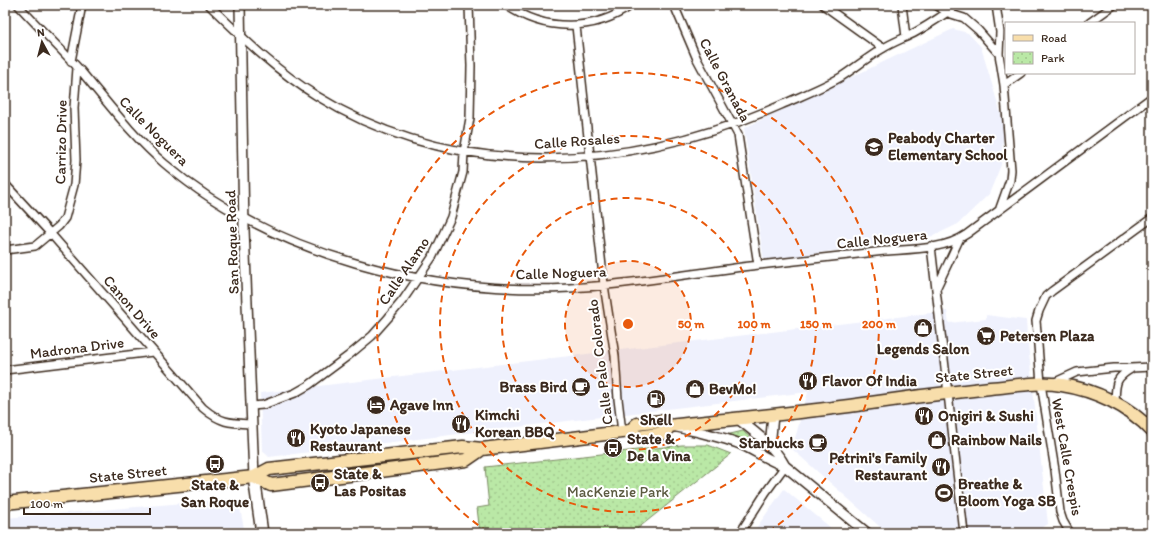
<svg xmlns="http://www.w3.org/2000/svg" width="1157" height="538" viewBox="0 0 1157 538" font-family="Itim,sans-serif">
  <defs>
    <pattern id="park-dots" width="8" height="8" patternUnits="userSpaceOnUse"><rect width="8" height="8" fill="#bae8a6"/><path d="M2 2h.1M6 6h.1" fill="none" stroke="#a1c78e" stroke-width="1.8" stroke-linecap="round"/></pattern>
  </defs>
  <rect width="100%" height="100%" fill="#fff"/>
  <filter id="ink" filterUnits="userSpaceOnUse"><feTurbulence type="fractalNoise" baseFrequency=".025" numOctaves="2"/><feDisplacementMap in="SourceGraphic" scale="8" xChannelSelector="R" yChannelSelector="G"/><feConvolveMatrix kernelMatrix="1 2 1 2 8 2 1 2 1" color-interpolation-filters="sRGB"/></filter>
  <g filter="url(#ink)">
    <path fill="#eff1fd" d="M953,29L968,33L981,47L1004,125L1001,165L989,194L958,224L933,236L764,261L744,128Z
      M947,311L949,323L986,319V315L1026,320L1027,336L1048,524L1034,533H887L792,449L808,392L269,457L262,450L260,393Z
      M784,489L837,533H756L754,531Z
      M232,499L239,504L245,533H5V518Z"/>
    <path fill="url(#park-dots)" stroke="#7a8962" d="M743,431L762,448L760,450L726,435Z
      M682,445H708L731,454L632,533H480L477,508L489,506L485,467Z"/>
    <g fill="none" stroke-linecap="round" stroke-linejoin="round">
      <g stroke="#3b2a1e" stroke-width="10">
        <path id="minor" d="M18,5C38,27 60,48 80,70C107,102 133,137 165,164C273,256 431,295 570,288C633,285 696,272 759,265C801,260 843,256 885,251C912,249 944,250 967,234L1152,97
          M209,5C243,38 276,71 317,96C459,184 633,170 781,105C801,96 822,88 841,77C855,68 868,57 882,49C893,42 905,38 916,32C930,24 944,15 957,5
          M506,5C544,32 594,32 632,5
          M674,5L697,59L738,135L758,265
          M823,5L883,48
          M902,5L906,37
          M936,5L948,13L964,18L978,30L999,54
          M996,5L1000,32L999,54L1004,85L1011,170L1010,180L1000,208
          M1089,23L1114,5
          M576,26L604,285L615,356L618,399L622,432
          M71,61L82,5
          M1004,85L1021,73
          M5,184L51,234L203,408C221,423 229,423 252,424
          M931,246L964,533
          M5,250L35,246L59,226L65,218L74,185L76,160L74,108L77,68
          M936,289L959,240
          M5,370L153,352
          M1053,383L1077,372L1114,368H1131L1152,367
          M1115,403C1116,384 1114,379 1131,369
          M252,406L263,405L295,393L309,385L348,356L372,336L388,318L403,300L433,256L451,217L463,172L464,152L470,118L471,66L469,5
          M740,533L766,492L785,466
          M1070,533L1063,521L1060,512L1055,470L1041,384L1037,332L1036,321L1039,311L1046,296L1052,291L1152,218"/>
      </g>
      <g stroke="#3b2a1e" stroke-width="12">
        <path id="tertiary" d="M240,5L244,229L254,477
          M738,419C755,432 775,447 785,466
          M677,427C698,432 720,436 740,444C756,451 769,461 785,466L867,533
          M770,447L773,415"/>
      </g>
      <g stroke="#3b2a1e" stroke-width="14">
        <path id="secondary" d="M254,477L262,533"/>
      </g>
      <g stroke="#3b2a1e" stroke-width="15">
        <path id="primary" d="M630,431L637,424L662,421L669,426C729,419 789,414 849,406C896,399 943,393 990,388C1014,386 1038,381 1062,385C1095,390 1129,406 1152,431
          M254,477L271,485L466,460L482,449
          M5,503L254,477L269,469L463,447L482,449L630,431L638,437L665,433L669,426"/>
      </g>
      <use href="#minor" stroke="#fff" stroke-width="7"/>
      <use href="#tertiary" stroke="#fff" stroke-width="9"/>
      <use href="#secondary" stroke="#fff" stroke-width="11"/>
      <use href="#primary" stroke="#f8deab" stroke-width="12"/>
    </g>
  </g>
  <circle cx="628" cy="324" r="63" fill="#e8590c" fill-opacity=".12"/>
  <g fill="none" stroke="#e8590c" stroke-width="2" stroke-dasharray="7 5">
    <circle cx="628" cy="324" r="63"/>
    <circle cx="628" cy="324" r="126"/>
    <circle cx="628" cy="324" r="188"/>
    <path d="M488 532A251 251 0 1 1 768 532"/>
  </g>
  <defs>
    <g id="school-disc" transform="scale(1)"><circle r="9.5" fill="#3b2a1e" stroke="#fff"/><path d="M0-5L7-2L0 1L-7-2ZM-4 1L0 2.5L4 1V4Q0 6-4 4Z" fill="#fff"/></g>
    <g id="shop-disc" transform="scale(1)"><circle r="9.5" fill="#3b2a1e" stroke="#fff"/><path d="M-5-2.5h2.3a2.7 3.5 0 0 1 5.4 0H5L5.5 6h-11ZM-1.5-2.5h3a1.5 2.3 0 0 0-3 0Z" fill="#fff"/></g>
    <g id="supermarket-disc" transform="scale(1)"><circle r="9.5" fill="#3b2a1e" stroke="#fff"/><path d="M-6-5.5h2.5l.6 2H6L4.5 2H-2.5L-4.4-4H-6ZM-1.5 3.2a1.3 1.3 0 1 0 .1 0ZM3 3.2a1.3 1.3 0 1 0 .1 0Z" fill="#fff"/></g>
    <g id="restaurant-disc" transform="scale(1)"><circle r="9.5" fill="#3b2a1e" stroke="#fff"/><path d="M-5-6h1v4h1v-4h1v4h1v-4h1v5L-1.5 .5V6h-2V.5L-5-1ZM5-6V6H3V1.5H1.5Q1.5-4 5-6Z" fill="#fff"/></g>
    <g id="cafe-disc" transform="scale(1)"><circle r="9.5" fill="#3b2a1e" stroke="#fff"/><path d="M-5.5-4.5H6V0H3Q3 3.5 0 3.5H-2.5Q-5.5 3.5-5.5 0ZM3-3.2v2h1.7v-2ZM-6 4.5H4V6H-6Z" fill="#fff"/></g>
    <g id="fuel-disc" transform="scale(1)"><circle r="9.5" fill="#3b2a1e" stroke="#fff"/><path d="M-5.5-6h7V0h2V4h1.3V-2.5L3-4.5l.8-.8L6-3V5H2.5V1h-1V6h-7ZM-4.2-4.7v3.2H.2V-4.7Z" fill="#fff"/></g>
    <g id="hotel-disc" transform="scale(1)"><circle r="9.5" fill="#3b2a1e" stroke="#fff"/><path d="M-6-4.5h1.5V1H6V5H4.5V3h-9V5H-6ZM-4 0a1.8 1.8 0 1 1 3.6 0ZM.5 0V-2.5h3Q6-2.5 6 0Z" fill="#fff"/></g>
    <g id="bus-disc" transform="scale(1)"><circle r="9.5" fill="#3b2a1e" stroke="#fff"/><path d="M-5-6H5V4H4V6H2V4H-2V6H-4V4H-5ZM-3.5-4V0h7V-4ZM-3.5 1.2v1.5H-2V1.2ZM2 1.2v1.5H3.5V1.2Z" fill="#fff"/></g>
    <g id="stadium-disc" transform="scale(1)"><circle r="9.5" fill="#3b2a1e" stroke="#fff"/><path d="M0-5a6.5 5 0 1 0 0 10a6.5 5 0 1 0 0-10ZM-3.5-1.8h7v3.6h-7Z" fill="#fff"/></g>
  </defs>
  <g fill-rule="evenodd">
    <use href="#school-disc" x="874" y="147"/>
    <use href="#shop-disc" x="923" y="328"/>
    <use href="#supermarket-disc" x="986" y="336"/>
    <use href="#restaurant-disc" x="808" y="381"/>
    <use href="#cafe-disc" x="581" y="387"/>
    <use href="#shop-disc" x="695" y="389"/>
    <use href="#fuel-disc" x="656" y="399"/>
    <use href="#hotel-disc" x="376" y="405"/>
    <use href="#restaurant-disc" x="924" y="416"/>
    <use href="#restaurant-disc" x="461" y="424"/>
    <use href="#restaurant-disc" x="296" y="438"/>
    <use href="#shop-disc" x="937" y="440"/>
    <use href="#cafe-disc" x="818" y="443"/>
    <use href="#bus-disc" x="613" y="448"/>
    <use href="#bus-disc" x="215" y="464"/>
    <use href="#restaurant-disc" x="941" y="467"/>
    <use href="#bus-disc" x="320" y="483"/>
    <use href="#stadium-disc" x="944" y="493"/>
  </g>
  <g text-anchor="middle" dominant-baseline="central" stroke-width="4" stroke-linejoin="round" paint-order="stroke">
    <g font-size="15" fill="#3b2a1e" stroke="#fff">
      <text transform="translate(725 80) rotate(62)">Calle Granada</text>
      <text transform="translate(154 131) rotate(45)">Calle Noguera</text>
      <text transform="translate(577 141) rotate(-4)">Calle Rosales</text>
      <text transform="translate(61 142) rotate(-89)">Carrizo Drive</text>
      <text transform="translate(882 239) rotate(-6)">Calle Noguera</text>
      <text transform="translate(232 242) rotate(-92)">San Roque Road</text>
      <text transform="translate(404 271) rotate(-56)">Calle Alamo</text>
      <text transform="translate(561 273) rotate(-2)">Calle Noguera</text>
      <text transform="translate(132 307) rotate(49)">Canon Drive</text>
      <text transform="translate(77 348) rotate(-7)">Madrona Drive</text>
      <text transform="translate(600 362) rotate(-97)">Calle Palo Colorado</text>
      <text transform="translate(974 374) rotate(-6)">State Street</text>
      <text transform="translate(1067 457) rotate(80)">West Calle Crespis</text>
      <text transform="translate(128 474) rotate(-6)">State Street</text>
    </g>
    <g font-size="15" font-weight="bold" fill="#3b2a1e" stroke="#fff" text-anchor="start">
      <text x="888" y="138">Peabody Charter<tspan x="888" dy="17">Elementary School</tspan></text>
      <text x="1000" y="336">Petersen Plaza</text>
      <text x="923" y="349" text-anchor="middle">Legends Salon</text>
      <text x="822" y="381">Flavor Of India</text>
      <text x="567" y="387" text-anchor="end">Brass Bird</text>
      <text x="709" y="389">BevMo!</text>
      <text x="390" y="405">Agave Inn</text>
      <text x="475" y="415">Kimchi<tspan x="475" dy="17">Korean BBQ</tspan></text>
      <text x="938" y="416">Onigiri &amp; Sushi</text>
      <text x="656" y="420" text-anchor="middle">Shell</text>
      <text x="310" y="429">Kyoto Japanese<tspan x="310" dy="17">Restaurant</tspan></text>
      <text x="627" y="439">State &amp;<tspan x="627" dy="17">De la Vina</tspan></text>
      <text x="951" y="440">Rainbow Nails</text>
      <text x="804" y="443" text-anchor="end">Starbucks</text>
      <text x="927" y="458" text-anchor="end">Petrini's Family<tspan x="927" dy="17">Restaurant</tspan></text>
      <text x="334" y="474">State &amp;<tspan x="334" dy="17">Las Positas</tspan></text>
      <text x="958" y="484">Breathe &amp;<tspan x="958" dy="17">Bloom Yoga SB</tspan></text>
      <text x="215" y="485" text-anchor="middle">State &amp;<tspan x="215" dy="17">San Roque</tspan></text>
    </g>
    <g font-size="15" fill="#5b5a40" stroke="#fff">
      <text x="618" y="492">MacKenzie Park</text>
    </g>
  </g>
  <circle cx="628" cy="324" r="6" fill="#e8590c" stroke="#fff" stroke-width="2"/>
  <g font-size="12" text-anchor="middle" font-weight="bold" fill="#e8590c" stroke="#fff" stroke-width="4" stroke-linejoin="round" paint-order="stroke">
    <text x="691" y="328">50 m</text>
    <text x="754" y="328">100 m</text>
    <text x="816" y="328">150 m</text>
    <text x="879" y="328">200 m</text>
  </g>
  <rect width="1157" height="538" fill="none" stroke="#fff" stroke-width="20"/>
  <rect x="10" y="10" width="1137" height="518" fill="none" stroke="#3b2a1e" stroke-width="1.5" filter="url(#ink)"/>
  <rect x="1005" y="22" width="130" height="52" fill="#ffffff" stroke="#b1aaa5"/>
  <rect x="1013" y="35" width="20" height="6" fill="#f8deab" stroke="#b1aaa5"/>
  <text x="1041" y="42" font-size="12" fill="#3b2a1e">Road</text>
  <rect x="1013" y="52" width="20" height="12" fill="url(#park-dots)" stroke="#b1aaa5"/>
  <text x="1041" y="62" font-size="12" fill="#3b2a1e">Park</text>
  <g transform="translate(42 42) rotate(353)" stroke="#ffffff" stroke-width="3" paint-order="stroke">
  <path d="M0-3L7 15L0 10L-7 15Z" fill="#3b2a1e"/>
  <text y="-6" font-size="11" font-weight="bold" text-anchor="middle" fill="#3b2a1e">N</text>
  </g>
  <path d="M24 508v6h126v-6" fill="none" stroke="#3b2a1e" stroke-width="2"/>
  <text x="30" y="508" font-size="12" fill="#3b2a1e" stroke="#ffffff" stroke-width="3" paint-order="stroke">100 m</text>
</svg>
